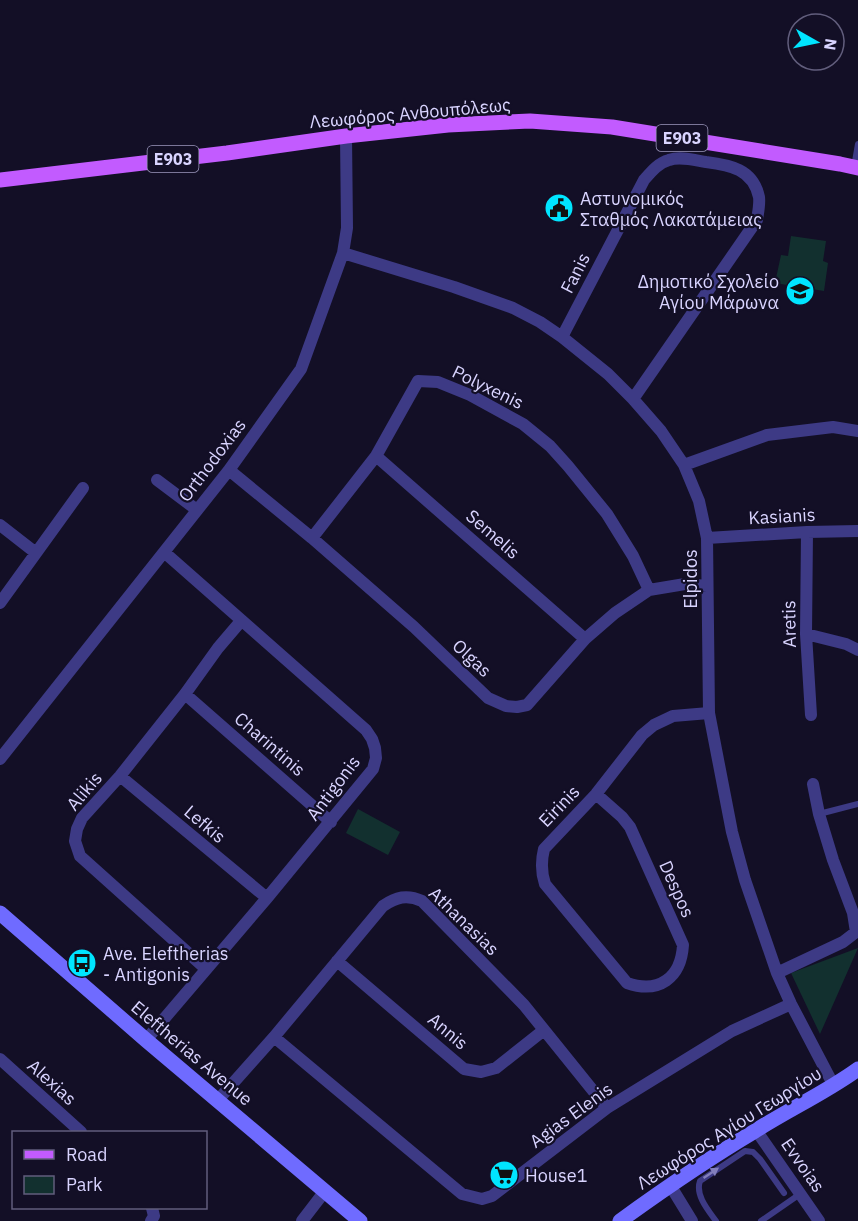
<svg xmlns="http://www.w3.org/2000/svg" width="858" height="1221" viewBox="0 0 858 1221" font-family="'IBM Plex Sans',sans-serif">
  <rect width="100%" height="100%" fill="#130f26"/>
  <path fill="#12302f" d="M791,236L826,241L823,261L828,263L824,291L775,283L781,255L788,256Z
    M358,809L400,832L388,855L346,833Z
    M858,948L820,1034L791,973Z"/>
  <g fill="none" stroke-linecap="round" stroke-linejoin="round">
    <path stroke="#3d3a85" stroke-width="6" d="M854,167L858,144
      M819,814L858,804
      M716,1221C708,1210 695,1195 700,1181L745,1151L753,1152L760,1159L784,1193
      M761,1221L800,1194"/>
    <path stroke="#3d3a85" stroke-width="12" d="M343,253L454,287L513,308L540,322L562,337L608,374L633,399L661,431L684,465L699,501L707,538L709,713L732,832L745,880L777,973L791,1004L834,1086
      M562,337L644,180C651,172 658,163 669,160C680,156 694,160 706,162C730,165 753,169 759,197C760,204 758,213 757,220L633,399
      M376,456L585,639
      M684,465L767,435L833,427L858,431
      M229,470L312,538L414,627L488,698L506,706L517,707L527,705L585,639L615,613L649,590L685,584L707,586
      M157,480L197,510
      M0,525L36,553
      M807,532L806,634L811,715
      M312,538L376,456L418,381L438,382L470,395L523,424L550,446L568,466L607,514L633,556L649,590
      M707,538L807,532L858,531
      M0,603L83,488
      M806,634L846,644L858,650
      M185,694L331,822
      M0,759L229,470L301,369L343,253L347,228L346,136
      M120,776L267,898
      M596,794L622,817L630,827L683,945C681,978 659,994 627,983L545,884C541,872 541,861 544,849L596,794L642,735L654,725L673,716L709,713
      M337,961L464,1069L481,1072L496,1068L544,1030
      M206,969L80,856L75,841L77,829L82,818L120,776L185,694L218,648L241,621
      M777,973L843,942L856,932L853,913L833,860L819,814L813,784
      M274,1037L462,1194L482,1199L492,1196L607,1108L732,1031L791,1004
      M146,1040L267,898L373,769L376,758L375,748L372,739L366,730L164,552
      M0,1059L81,1132
      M218,1100L274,1037L383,906C396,897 407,894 422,901L524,1005L607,1108
      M756,1130L819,1221
      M670,1185L692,1221
      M151,1221L154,1216L152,1208
      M302,1221L325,1191"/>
    <path stroke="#6f6bff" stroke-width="15" d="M0,913L146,1040L360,1221
      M620,1221C664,1189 708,1159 755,1131C789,1109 825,1093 858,1069"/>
    <path stroke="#c25bff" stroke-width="15" d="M0,180L227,153L346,136L448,125L530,121L612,127L840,164L858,168"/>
  </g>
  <defs><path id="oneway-solid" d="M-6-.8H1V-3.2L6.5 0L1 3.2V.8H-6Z" transform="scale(1.5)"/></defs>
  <use fill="#837fbc" href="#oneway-solid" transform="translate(711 1173) rotate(-34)"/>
  <defs>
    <g id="civic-disc" transform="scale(1.5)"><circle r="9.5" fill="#00e5ff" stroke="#130f26"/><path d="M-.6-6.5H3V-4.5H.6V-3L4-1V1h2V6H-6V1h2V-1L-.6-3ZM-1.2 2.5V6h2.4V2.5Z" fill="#111"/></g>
    <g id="school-disc" transform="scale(1.5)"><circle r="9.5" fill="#00e5ff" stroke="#130f26"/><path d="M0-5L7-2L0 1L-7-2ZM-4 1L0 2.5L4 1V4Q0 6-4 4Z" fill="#111"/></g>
    <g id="bus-disc" transform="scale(1.5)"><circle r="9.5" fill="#00e5ff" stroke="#130f26"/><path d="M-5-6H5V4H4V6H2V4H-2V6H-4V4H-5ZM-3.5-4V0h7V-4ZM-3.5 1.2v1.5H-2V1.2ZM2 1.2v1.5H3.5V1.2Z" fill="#111"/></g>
    <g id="supermarket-disc" transform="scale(1.5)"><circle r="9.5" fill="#00e5ff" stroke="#130f26"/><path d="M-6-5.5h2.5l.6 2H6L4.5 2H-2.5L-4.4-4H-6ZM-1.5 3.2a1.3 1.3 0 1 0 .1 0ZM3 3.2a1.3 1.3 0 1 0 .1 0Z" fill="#111"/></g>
  </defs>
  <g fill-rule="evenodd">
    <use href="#civic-disc" x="559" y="208"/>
    <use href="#school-disc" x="800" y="291"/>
    <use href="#bus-disc" x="82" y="963"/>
    <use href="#supermarket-disc" x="504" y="1175"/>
  </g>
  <g text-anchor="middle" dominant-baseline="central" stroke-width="4.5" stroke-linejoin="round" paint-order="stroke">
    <g fill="#130f26" stroke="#9e99be" stroke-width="1.5">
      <rect x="656.5" y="125" width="51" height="26" rx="4.5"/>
      <rect x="147.5" y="146" width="51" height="26" rx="4.5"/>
    </g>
    <g font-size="16" font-weight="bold" fill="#d9d4ff">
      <text x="682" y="138">E903</text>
      <text x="173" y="159">E903</text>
    </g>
    <g font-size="18" fill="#d9d4ff" stroke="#130f26">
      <text transform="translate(410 113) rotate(-5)">Λεωφόρος Ανθουπόλεως</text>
      <text transform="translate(575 273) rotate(-63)">Fanis</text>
      <text transform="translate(488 387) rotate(26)">Polyxenis</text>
      <text transform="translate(212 460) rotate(-53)">Orthodoxias</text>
      <text transform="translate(782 516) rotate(-3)">Kasianis</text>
      <text transform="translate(493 534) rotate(41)">Semelis</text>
      <text transform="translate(690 579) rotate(-90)">Elpidos</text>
      <text transform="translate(789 624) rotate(-91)">Aretis</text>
      <text transform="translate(472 658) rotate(43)">Olgas</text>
      <text transform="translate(270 744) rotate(41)">Charintinis</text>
      <text transform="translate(333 788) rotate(-53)">Antigonis</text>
      <text transform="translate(84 791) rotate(-50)">Alikis</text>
      <text transform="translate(559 806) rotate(-46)">Eirinis</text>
      <text transform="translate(205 824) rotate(40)">Lefkis</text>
      <text transform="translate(677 889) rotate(66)">Despos</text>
      <text transform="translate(464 921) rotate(44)">Athanasias</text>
      <text transform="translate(448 1031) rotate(40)">Annis</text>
      <text transform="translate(192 1053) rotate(40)">Eleftherias Avenue</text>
      <text transform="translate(52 1082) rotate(42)">Alexias</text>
      <text transform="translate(571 1115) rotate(-36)">Agias Elenis</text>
      <text transform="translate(729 1128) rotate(-32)">Λεωφόρος Αγίου Γεωργίου</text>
      <text transform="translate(803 1165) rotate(55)">Evvoias</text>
    </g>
    <g font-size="18" fill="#d9d4ff" stroke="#130f26" text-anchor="start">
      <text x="580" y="198">Αστυνομικός<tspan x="580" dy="21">Σταθμός Λακατάμειας</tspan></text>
      <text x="779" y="281" text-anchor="end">Δημοτικό Σχολείο<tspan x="779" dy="21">Αγίου Μάρωνα</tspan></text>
      <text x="103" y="953">Ave. Eleftherias<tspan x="103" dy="21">- Antigonis</tspan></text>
      <text x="525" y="1175">House1</text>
    </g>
  </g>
  <rect x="12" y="1131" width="195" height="78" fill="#130f26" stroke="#625e7d" stroke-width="1.5"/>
  <rect x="24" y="1150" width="30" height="9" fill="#c25bff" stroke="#625e7d" stroke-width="1.5"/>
  <text x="66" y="1161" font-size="18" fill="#d9d4ff">Road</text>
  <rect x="24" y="1176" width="30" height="18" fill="#12302f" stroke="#625e7d" stroke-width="1.5"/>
  <text x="66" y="1191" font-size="18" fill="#d9d4ff">Park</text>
  <g transform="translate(816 42) rotate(99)"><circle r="28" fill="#130f26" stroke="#625e7d" stroke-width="1.5"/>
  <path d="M0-4.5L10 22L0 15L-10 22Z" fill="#00e5ff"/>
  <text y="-9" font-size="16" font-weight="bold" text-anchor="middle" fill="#d9d4ff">N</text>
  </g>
</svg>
